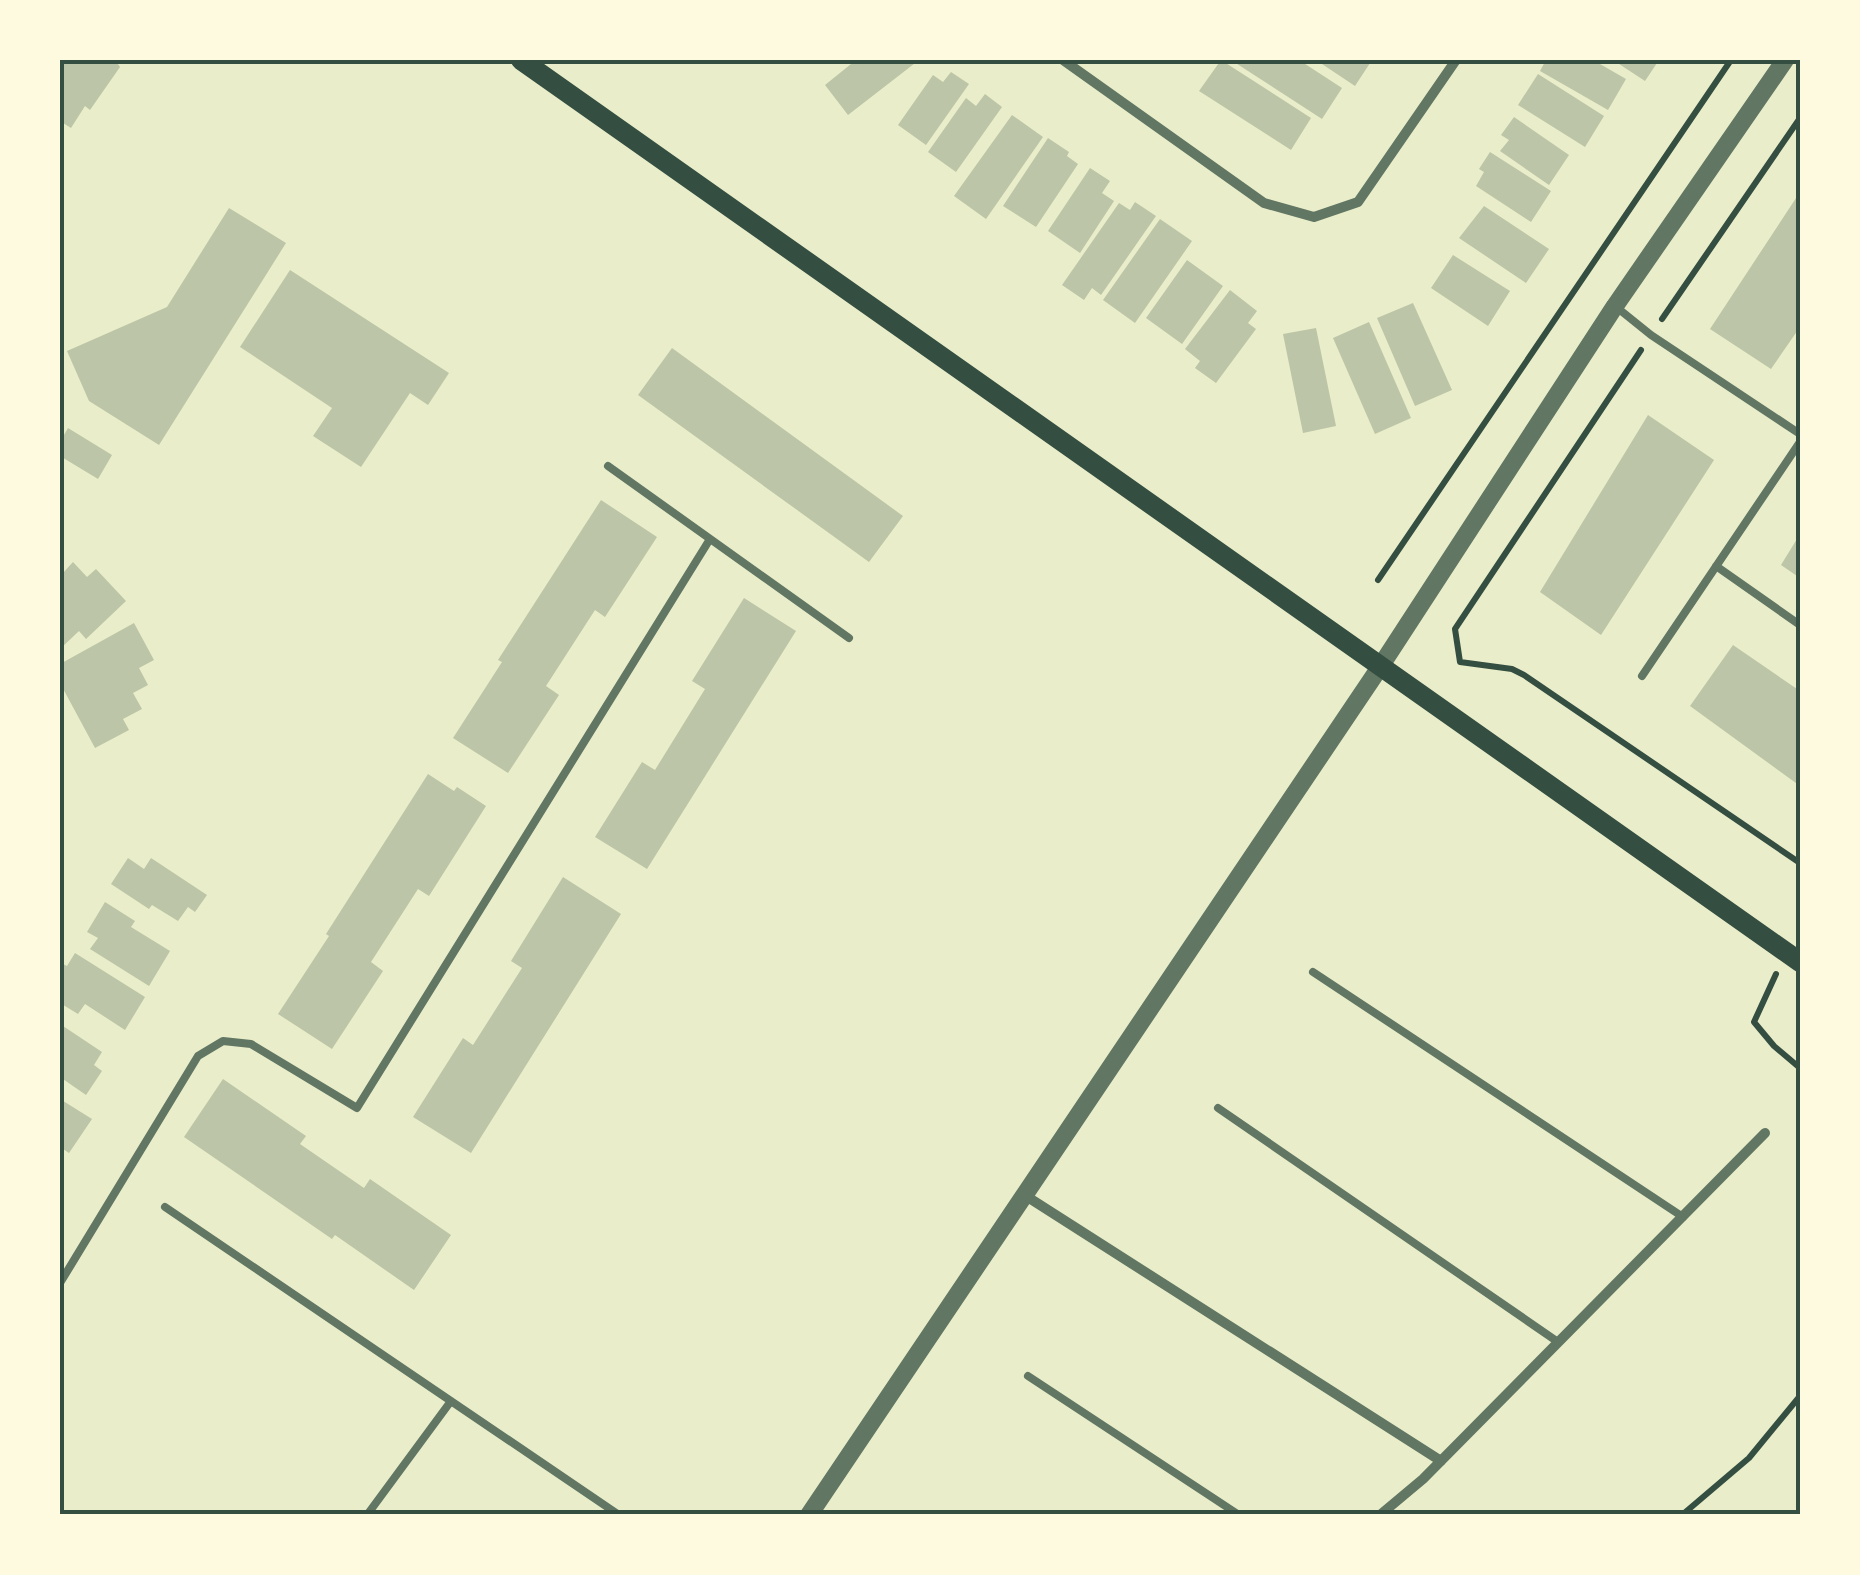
<svg xmlns="http://www.w3.org/2000/svg" width="1860" height="1575" viewBox="0 0 1860 1575" font-family="'Fira Sans',sans-serif">
  <rect width="100%" height="100%" fill="#e9edc9"/>
  <path fill="#bcc5a7" d="M60,60H115L120,67L90,110L85,106L71,128L60,121Z
    M856,60H919L848,115L825,85Z
    M1221,60L1311,118L1291,150L1199,91Z
    M1231,60H1299L1342,88L1322,119Z
    M1316,60H1372L1355,86Z
    M1546,60H1593L1626,79L1608,110L1540,71Z
    M1613,60H1659L1645,81Z
    M951,72L969,84L926,145L898,125L933,75L943,82Z
    M1538,74L1604,116L1585,147L1518,105Z
    M985,94L1002,107L956,172L928,152L966,98L976,106Z
    M1012,115L1043,137L986,219L954,196Z
    M1514,117L1569,155L1549,185L1500,151L1509,140L1501,135Z
    M1048,138L1069,152L1067,156L1078,164L1036,227L1003,206Z
    M1490,152L1551,191L1531,222L1476,186L1484,172L1479,169Z
    M1090,168L1110,181L1102,193L1114,201L1080,253L1048,231Z
    M1800,192V327L1771,369L1710,329Z
    M1135,202L1156,216L1101,295L1092,288L1084,300L1062,285L1119,203L1130,210Z
    M1484,206L1549,249L1526,283L1459,238Z
    M229,208L286,243L159,445L89,401L67,351L167,307Z
    M1160,219L1192,241L1135,323L1103,300Z
    M1453,255L1510,291L1488,326L1431,288Z
    M1187,260L1223,286L1182,344L1146,318Z
    M290,270L449,373L428,405L410,393L361,467L313,436L332,408L240,347Z
    M1230,290L1257,311L1248,323L1256,329L1216,383L1195,368L1200,361L1185,349Z
    M1413,303L1452,390L1415,406L1377,318Z
    M1369,322L1411,418L1375,434L1333,338Z
    M1316,328L1336,426L1303,433L1283,334Z
    M672,348L903,516L869,562L638,395Z
    M1648,415L1714,460L1601,635L1540,592Z
    M68,428L112,455L98,479L60,456V442Z
    M601,500L657,537L605,617L595,610L546,686L559,695L508,773L453,738L502,662L498,660Z
    M1800,534V578L1781,565Z
    M73,562L87,577L96,569L126,601L86,639L79,631L60,649V570L63,573Z
    M744,598L796,631L647,869L595,837L642,762L655,770L705,689L692,681Z
    M134,623L154,660L139,668L148,685L133,693L142,709L123,719L129,730L95,748L60,683V664Z
    M1733,645L1800,691V786L1690,706Z
    M428,774L454,791L457,787L486,806L429,896L418,889L371,962L383,971L332,1049L278,1014L329,936L326,934Z
    M128,858L144,869L151,858L207,895L195,912L188,907L178,921L152,905L149,909L111,884Z
    M563,877L621,914L471,1153L413,1117L463,1038L473,1045L522,968L511,961Z
    M105,902L135,921L131,927L170,951L149,986L90,949L98,938L87,932Z
    M75,953L145,997L125,1030L85,1004L78,1014L60,1003V969L63,964L67,966Z
    M60,1024L102,1052L94,1065L102,1071L86,1095L60,1077Z
    M223,1079L306,1136L300,1144L364,1188L370,1179L451,1235L414,1290L335,1235L332,1239L184,1137Z
    M60,1099L92,1119L69,1153L60,1147Z"/>
  <g fill="none" stroke-linecap="round" stroke-linejoin="round">
    <path stroke="#344e41" stroke-width="6" d="M1662,319L1800,118
      M1641,350L1455,629L1460,662L1512,669L1524,675L1800,863
      M1378,580L1731,60
      M1776,974L1754,1022L1774,1046L1800,1068
      M1682,1515L1749,1458L1800,1396"/>
    <path stroke="#617663" stroke-width="8" d="M1615,306L1651,335L1800,434
      M608,466L849,638
      M1716,566L1800,625
      M1642,676L1800,442
      M1313,972L1683,1217
      M1218,1108L1558,1342
      M165,1207L619,1515
      M60,1283L198,1056L223,1041L251,1044L357,1108L710,539
      M1028,1376L1239,1515
      M367,1515L451,1401"/>
    <path stroke="#617663" stroke-width="10" d="M1063,60L1264,203L1314,217L1358,202L1456,60
      M1026,1196L1441,1461
      M1380,1515L1423,1479L1765,1133"/>
    <path stroke="#617663" stroke-width="18" d="M809,1515L1382,664L1615,306L1785,60"/>
    <path stroke="#344e41" stroke-width="20" d="M521,60L1800,962"/>
  </g>
  <rect width="1860" height="1575" fill="none" stroke="#fefae0" stroke-width="125"/>
  <rect x="62" y="62" width="1736" height="1450" fill="none" stroke="#344e41" stroke-width="4"/>
</svg>
